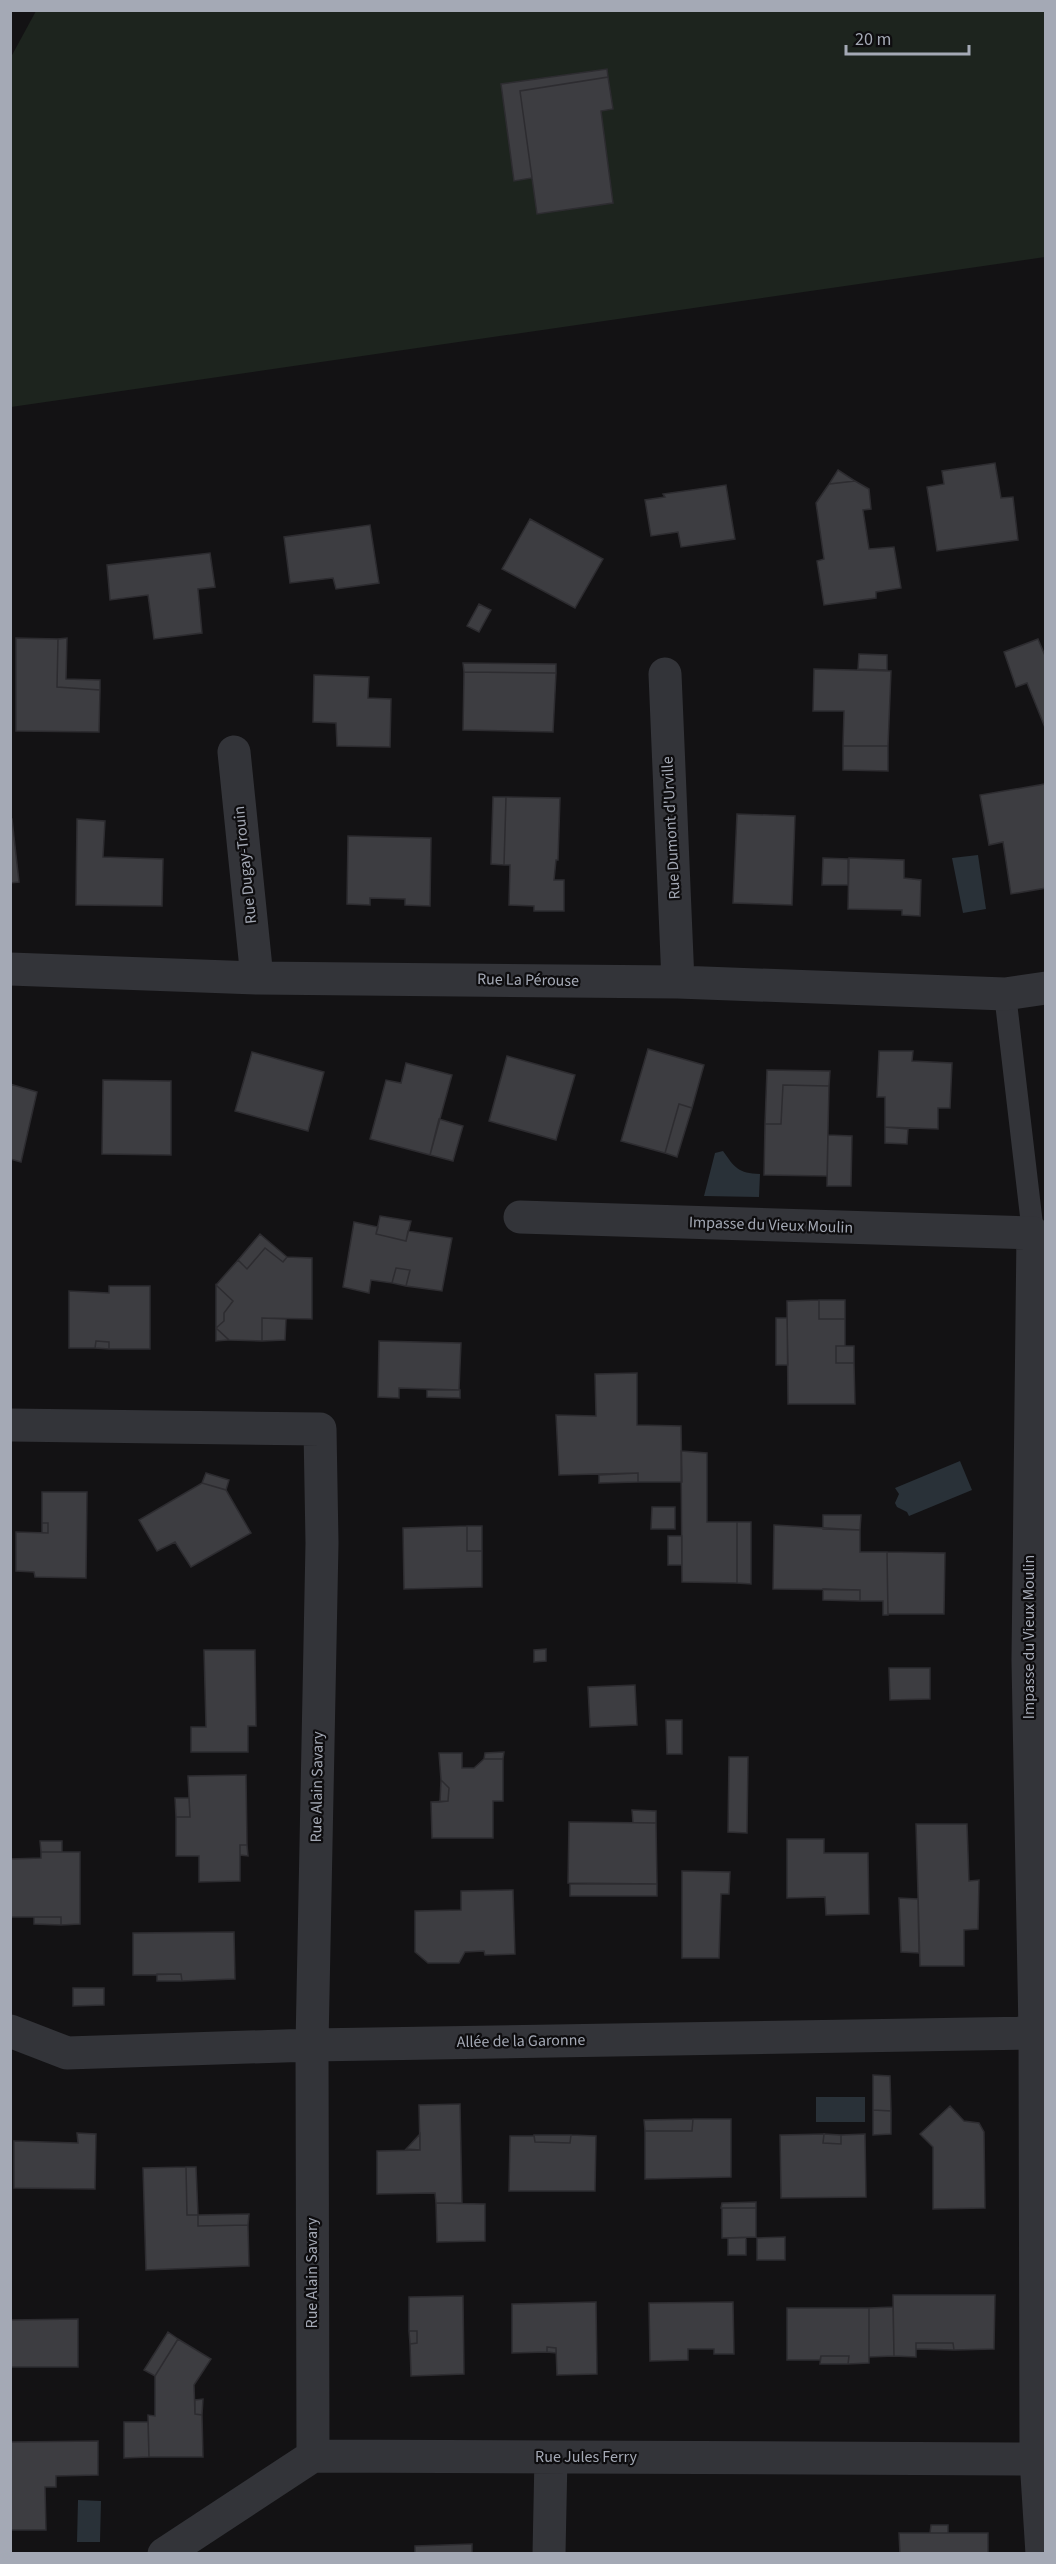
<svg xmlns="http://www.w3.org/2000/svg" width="1056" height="2564" viewBox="0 0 1056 2564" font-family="'Source Sans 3',sans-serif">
  <rect width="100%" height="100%" fill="#131214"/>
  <path fill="#1d241e" d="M36,11H1045V257L11,407V57Z"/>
  <path fill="#293138" d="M978,855L986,909L963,913L952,858Z
    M723,1151C735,1168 738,1173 760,1174L759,1197L704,1196L715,1153Z
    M960,1461L972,1490L909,1516L907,1512L897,1507L895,1503L899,1494L895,1488Z
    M816,2097H865V2122H816Z
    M78,2500L101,2501L100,2542H77Z"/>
  <path fill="#3d3d41" stroke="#2d2c30" stroke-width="1.5" d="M607,69L608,77L520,91L532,178L514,181L501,84Z
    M608,77L613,109L601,111L613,203L537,214L520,91Z
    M995,463L1001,498L1013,497L1018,540L937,551L927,487L944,484L942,471Z
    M838,470L855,481L829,484Z
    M855,481L869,489L871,509L863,510L869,549L894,547L901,588L876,592V598L824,605L817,561L824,559L816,503L829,484Z
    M726,485L735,539L681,547L678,532L651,536L645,500L665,497L663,494Z
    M530,519L603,559L575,608L502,569Z
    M370,525L379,583L336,589L333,578L290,583L284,537Z
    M210,553L215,587L198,589L202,633L154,639L148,595L110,600L107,565Z
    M479,604L491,610L479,632L467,626Z
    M16,638L58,639L57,687L100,690L99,732L16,731Z
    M67,638L66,679L100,680V690L57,687L58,639Z
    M1038,639L1046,658V730L1027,683L1016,687L1004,652Z
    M859,654L887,655V670L858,669Z
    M463,663L556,664V673L464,672Z
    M814,669L891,671L888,746H843L844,711H813Z
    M464,672L556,673L553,732L463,730Z
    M314,675L369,677L368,698L391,699L390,747L337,746L336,723L313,722Z
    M843,746H888V771L843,770Z
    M1045,784L1046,888L1011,894L1003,842L989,845L980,795Z
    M493,797H506L504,865L491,864Z
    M506,797L560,798L558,860H556L554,880H564V911H534V906L509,905L510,865H504Z
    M737,814L795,816L792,905L733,903Z
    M10,819H12L19,882L10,883Z
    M77,819L105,821L103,857L163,859L162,906L76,905Z
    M348,836L431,838L430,906L405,905V899L370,898V905L347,904Z
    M823,858L848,859V885H822Z
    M849,858L904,860V878L921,880L920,916L902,915V910L848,909Z
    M648,1049L704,1065L692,1108L679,1104L665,1153L621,1141Z
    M879,1051H913L912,1061L952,1063L950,1108H938V1129L885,1127V1097H877Z
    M252,1052L324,1072L308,1131L235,1111Z
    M507,1056L575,1075L556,1140L489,1121Z
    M406,1063L452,1075L430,1155L370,1139L386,1080L401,1083Z
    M767,1070L830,1071L829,1086L783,1085L781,1124H765Z
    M103,1080L171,1081V1155L102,1154Z
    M10,1084L37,1092L21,1162L10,1159Z
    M783,1085L829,1086L827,1176L764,1175L765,1124H781Z
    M679,1104L692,1108L677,1157L665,1153Z
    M439,1119L463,1126L453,1161L430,1155Z
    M885,1127L908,1129L907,1144L885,1143Z
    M828,1135L852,1136L851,1186H827Z
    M380,1216L411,1221L406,1241L376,1234Z
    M354,1222L378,1227L376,1234L406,1241L408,1231L452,1238L442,1291L406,1286L410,1270L396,1268L392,1283L371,1280L369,1293L343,1287Z
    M260,1234L287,1257L283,1262L265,1248L247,1269L238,1260Z
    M265,1248L283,1262L287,1257L312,1258V1319L262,1318V1341L229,1340L216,1328L224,1321V1313L233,1301L216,1285L238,1260L247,1269Z
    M396,1268L410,1270L406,1286L392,1283Z
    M216,1285L233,1301L224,1313V1321L216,1328Z
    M109,1286H150V1349H109V1342L96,1341L95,1348H69V1291L109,1293Z
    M819,1300V1319H845V1346H836V1363H854L855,1404H788L787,1301Z
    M819,1300H845V1319H819Z
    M262,1318L286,1319L285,1340L262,1341Z
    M776,1318H787L788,1365H776Z
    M216,1328L229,1340L216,1341Z
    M96,1341L109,1342V1349L95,1348Z
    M379,1341L461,1343L459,1390L399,1388V1398L378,1397Z
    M836,1346H854V1363H836Z
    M637,1373V1425L681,1426L682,1482H638V1473L559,1475L556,1415L596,1416L595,1374Z
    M427,1390H460V1398L427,1397Z
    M681,1451L707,1453V1522H737V1583L682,1582Z
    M206,1473L229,1480L226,1490L202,1483Z
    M638,1473V1482L599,1483V1475Z
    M202,1483L226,1490L251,1533L191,1567L175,1542L157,1551L139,1520Z
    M42,1492H87L86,1578L35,1577L34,1572L16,1571V1532L48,1533V1523H42Z
    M652,1507H675V1529H651Z
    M823,1515H861L860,1530L823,1529Z
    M737,1522H751V1584L737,1583Z
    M42,1523H48V1533H42Z
    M774,1525L860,1530V1552H887L888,1615H883V1601H860V1590L773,1589Z
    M467,1526H482V1551H467Z
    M467,1526V1551H482V1587L404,1589L403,1528Z
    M668,1536H682V1565H668Z
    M887,1552L945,1553L944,1614H888Z
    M823,1589L860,1590V1601L823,1600Z
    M546,1649V1661L534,1662V1650Z
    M204,1650H255L256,1726H248V1752H191V1727H206Z
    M889,1668H930V1699L890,1700Z
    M635,1685L637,1725L590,1727L588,1687Z
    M666,1720H682V1754H667Z
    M504,1752L503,1759H484L485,1753Z
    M439,1753H462V1768H474L484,1759H503V1801H493V1838H432L431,1802L448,1801L449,1788L441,1780Z
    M729,1757H748L747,1833L728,1832Z
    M246,1775L247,1845H240V1881L199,1882V1856H176V1817H190L188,1776Z
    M441,1780L449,1788L448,1801L440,1802Z
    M175,1798H189L190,1817H176Z
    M632,1810L656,1811V1823H633Z
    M569,1822L656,1823L657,1884L568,1883Z
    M916,1824H967L969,1881L979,1880L978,1929L964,1930V1966H920Z
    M787,1839H824V1853H868L869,1914L826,1915L825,1897L787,1898Z
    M40,1841H62V1852H41Z
    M240,1845H247L248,1856L240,1855Z
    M41,1852H80V1924L61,1925V1917H10V1859L41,1858Z
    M682,1871L730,1872L729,1894H721L719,1958H682Z
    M570,1884H657V1896H570Z
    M513,1890L515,1954L485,1955L484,1951L465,1952L459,1963H428L415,1952V1911L461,1910V1891Z
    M899,1898L918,1899L919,1953L901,1952Z
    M34,1917H61V1925L34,1924Z
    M234,1932L235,1979L182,1981L181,1974L133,1975V1933Z
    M157,1974H181L182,1981H157Z
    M73,1988H104V2005L73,2006Z
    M873,2075L890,2076L891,2111L873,2110Z
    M460,2104L462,2203H436L435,2193L377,2194V2151L420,2150L419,2105Z
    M950,2106L964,2121L979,2123L984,2132L985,2208L933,2209V2147L920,2134Z
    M873,2110L891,2111V2134L873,2135Z
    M693,2119H731V2177L645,2179V2131H692Z
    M693,2119L692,2131H645L644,2120Z
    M77,2133L96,2134L95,2189L14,2188V2141L78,2143Z
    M420,2134V2150L406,2149Z
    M824,2134L823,2143L841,2144V2135L865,2134L866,2197L781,2198L780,2135Z
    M824,2134L841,2135V2144L823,2143Z
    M534,2135H571L570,2143L535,2142Z
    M571,2135L596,2136L595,2191H509L510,2136H534L535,2142L570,2143Z
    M186,2167H196L198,2215H187Z
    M186,2167L187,2215H198V2226L248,2225L249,2266L146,2270L143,2168Z
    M756,2202V2208H721L722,2203Z
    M436,2203L485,2204V2241L437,2242Z
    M722,2208H756V2237L722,2238Z
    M249,2214L248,2225L198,2226V2215Z
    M785,2237V2260H757V2238Z
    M728,2238H746V2255H728Z
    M893,2295H995L994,2349L954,2350L953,2343H916V2357L894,2356Z
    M463,2296L464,2374L411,2376L410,2344L417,2343V2331H409V2297Z
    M596,2302L597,2374L557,2375L556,2348L547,2347V2352L512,2353V2304Z
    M733,2302L734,2354H714V2349H688V2360L650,2361L649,2303Z
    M893,2307L894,2356L869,2357V2308Z
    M787,2308H869V2363L848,2364L849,2356H821L820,2360H787Z
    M78,2319V2367H10V2320Z
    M409,2331H417V2343L410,2344Z
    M168,2332L178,2339L155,2376L144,2370Z
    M178,2339L211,2359L194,2385L195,2414L202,2415L203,2457H149L148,2415L155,2416V2376Z
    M916,2343H953L954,2350L916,2349Z
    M547,2347L556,2348V2353L547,2352Z
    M821,2356H849L848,2364H820Z
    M203,2399L202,2415L195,2414V2400Z
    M124,2422H148L149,2457L124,2458Z
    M98,2441V2475L56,2476V2487H45L46,2530H10V2442Z
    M931,2525H948V2533H930Z
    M899,2533H988V2554H900Z
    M472,2544V2554H415V2546Z"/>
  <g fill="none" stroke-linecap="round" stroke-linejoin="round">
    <path stroke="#333439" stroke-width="22" d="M1005,994L1033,1233"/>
    <path stroke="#333439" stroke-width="33" d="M665,674L678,982
      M234,752L257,978
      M10,969L257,978L678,982L1005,994L1046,988
      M520,1217L1033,1233L1028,1660L1035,2033L1036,2459L1042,2554
      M10,1425L320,1429L322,1543L312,2045L313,2456
      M10,2031L67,2053L312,2045L1035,2033
      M164,2554L313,2456L1036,2459
      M549,2554L551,2457"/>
  </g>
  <g text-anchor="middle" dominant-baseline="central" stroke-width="4.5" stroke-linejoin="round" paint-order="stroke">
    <g font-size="16" fill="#a4a9b5" stroke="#0e0d0f">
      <text transform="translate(671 828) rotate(-93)">Rue Dumont d'Urville</text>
      <text transform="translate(245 865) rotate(-96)">Rue Dugay-Trouin</text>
      <text transform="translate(528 980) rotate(1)">Rue La Pérouse</text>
      <text transform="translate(771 1225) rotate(2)">Impasse du Vieux Moulin</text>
      <text transform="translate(1029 1637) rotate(-90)">Impasse du Vieux Moulin</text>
      <text transform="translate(317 1787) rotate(-89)">Rue Alain Savary</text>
      <text transform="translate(521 2041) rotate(-1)">Allée de la Garonne</text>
      <text transform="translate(312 2273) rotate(-90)">Rue Alain Savary</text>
      <text x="586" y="2457">Rue Jules Ferry</text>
    </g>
  </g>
  <rect width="1056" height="2564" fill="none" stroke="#a4a9b5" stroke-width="24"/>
  <path d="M846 45v9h123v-9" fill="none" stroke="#a4a9b5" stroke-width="3"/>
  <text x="855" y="45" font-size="18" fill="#a4a9b5" stroke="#0e0d0f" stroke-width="4.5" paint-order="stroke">20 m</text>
</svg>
